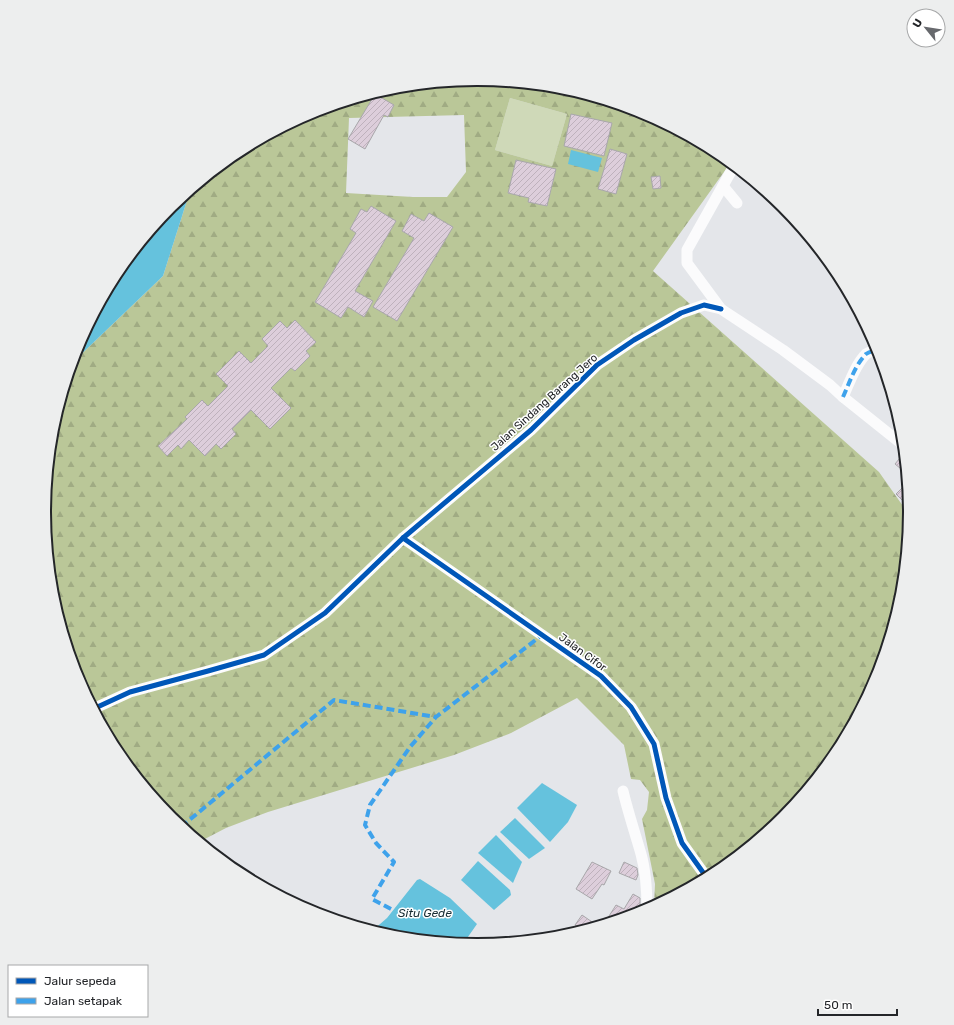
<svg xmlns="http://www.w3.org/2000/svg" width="954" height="1025" font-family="Rubik,sans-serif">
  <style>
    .grass { fill: #cfd9b8 }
    .forest { fill: url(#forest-firs); fill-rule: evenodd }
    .water { fill: #65c2dd }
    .building { fill: url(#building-hatch); stroke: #a8a7aa }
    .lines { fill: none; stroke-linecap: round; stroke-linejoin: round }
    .minor { stroke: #fbfbfc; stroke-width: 11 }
    .quiet { stroke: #3ea2eb; stroke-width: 4; stroke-dasharray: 8 4; stroke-linecap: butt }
    .cycleway-casing { stroke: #fff; stroke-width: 8 }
    .cycleway { stroke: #0057b8; stroke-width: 5 }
    .labels { text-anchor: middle; stroke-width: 3; stroke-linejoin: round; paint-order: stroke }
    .street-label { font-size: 11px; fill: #242629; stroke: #fff }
    .water-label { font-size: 12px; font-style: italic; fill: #182d34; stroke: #fff }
    .rim { fill: none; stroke: #242629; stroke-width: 2 }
  </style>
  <defs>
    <pattern id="forest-firs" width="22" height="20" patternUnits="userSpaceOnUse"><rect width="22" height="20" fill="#bac798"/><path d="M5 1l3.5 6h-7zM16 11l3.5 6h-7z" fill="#a0ab83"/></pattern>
    <pattern id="building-hatch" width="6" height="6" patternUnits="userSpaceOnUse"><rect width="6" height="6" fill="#ddcedb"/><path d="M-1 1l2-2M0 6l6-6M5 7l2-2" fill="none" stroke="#beb1bc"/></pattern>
  </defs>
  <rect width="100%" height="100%" fill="#e4e6ea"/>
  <polygon class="grass" points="510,98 567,114 552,166 495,150"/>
  <path class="forest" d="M477,80L562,88L643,113L709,148L729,165L653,271L879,472L910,516L902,597L877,678L837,753L783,819L717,873L654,906L655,884L642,819L647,810L649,792L640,780L631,779L624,745L577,698L511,733L454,755L268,812L226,828L199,842L171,819L117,753L77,678L52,597L44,512L52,428L72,363L163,276L190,191L237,152L312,112L393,88ZM510,98L567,114L552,166L495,150ZM464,115L466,172L447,197H413L346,193L349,118Z"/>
  <g class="water">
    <polygon points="571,150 602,158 598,172 568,164"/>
    <polygon points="190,191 163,276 72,363 77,347 117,272 171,206"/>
    <polygon points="542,783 577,805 568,822 550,842 517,808"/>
    <polygon points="515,818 545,848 529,859 500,832"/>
    <polygon points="496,835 522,862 513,883 478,853"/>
    <polygon points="478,861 510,890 511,895 494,910 461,880"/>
    <polygon points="420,879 450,898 477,924 463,944 392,937 372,931 387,918 417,880"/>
  </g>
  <g class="building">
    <polygon points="375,94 394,105 388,117 384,115 365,149 348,139"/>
    <polygon points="571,114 612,123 604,156 564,146"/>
    <polygon points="610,149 627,154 616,194 598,189"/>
    <polygon points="516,160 556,169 547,206 528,202 529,198 508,193"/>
    <polygon points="660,176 661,188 653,189 651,177"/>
    <polygon points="371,206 396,221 355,291 373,301 364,317 348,307 341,318 315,302 356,233 350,229 361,209 367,212"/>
    <polygon points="429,213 453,227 397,321 373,307 414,238 402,231 411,214 424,221"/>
    <polygon points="295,320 316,342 306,351 310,356 295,371 291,368 271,388 291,408 270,429 251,410 232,429 236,434 221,449 216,444 205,456 189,440 181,449 178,445 167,456 158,446 187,419 185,417 202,400 208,406 228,386 216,374 239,351 251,363 268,346 262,339 280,321 287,328"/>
    <polygon points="904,453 905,457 906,473 895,464"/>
    <polygon points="907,483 907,486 910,508 896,494"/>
    <polygon points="592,862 611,871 604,885 602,884 592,899 576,889"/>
    <polygon points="624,862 637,868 638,875 636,880 619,873"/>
    <polygon points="633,894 640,898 640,907 635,915 604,924 616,905 624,909"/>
    <polygon points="582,915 598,926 584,930 575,925"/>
  </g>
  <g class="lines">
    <g class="minor">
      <polyline points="734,166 687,250 687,263 721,309 783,350 830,385 843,397 903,445"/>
      <polyline points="723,186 737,203"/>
      <path d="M843,397C849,384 855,365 866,354C870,351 874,351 878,349"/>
      <polyline points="403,538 601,676 631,707 654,744 666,798 682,843 707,878"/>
      <polyline points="93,709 130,692 208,671 264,655 325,613 403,538 531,430 597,365 634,340 681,313 704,305 721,309"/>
      <path d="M623,791C628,812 635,833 641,854C646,872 647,892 647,910"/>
    </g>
    <g class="quiet">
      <path d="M843,397C849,384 855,365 866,354C870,351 874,351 878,349"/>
      <polyline points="181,827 334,700 436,717"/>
      <polyline points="391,909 372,899 394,862 376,843 365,825 370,805 410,747 436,717 542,635"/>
    </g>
    <defs>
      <g id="cycleway">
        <polyline points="403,538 601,676 631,707 654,744 666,798 682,843 707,878"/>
        <polyline points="93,709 130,692 208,671 264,655 325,613 403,538 531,430 597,365 634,340 681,313 704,305 721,309"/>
      </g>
    </defs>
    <use href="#cycleway" class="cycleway-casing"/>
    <use href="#cycleway" class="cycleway"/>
  </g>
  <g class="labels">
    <g class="street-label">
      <text transform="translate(544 402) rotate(-42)" y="4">Jalan Sindang Barang Jero</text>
      <text transform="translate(583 652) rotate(36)" y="4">Jalan Cifor</text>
    </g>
    <g class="water-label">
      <text x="425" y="917">Situ Gede</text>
    </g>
  </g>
  <path d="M0 0H954V1025H0ZM51 512a426 426 0 1 1 852 0a426 426 0 1 1-852 0Z" fill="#edeeee" fill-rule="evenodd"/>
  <path class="rim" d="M51 512a426 426 0 1 1 852 0a426 426 0 1 1-852 0Z"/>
  <rect x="8" y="965" width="140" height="52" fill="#ffffff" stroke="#a7a8a9"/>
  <rect x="16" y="978" width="20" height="6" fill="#0057b8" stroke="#a7a8a9"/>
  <text x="44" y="985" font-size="12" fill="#242629">Jalur sepeda</text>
  <rect x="16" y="998" width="20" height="6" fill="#3ea2eb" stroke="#a7a8a9"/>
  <text x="44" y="1005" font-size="12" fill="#242629">Jalan setapak</text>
  <g transform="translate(926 28) rotate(300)"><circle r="19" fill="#ffffff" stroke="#a7a8a9"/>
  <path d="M0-3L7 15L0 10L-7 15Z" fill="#67696d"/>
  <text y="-6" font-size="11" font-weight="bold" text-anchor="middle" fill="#242629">U</text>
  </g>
  <path d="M818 1009v6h79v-6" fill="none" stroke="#242629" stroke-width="2"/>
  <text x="824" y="1009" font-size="12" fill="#242629" stroke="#ffffff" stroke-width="3" paint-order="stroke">50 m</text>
</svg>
